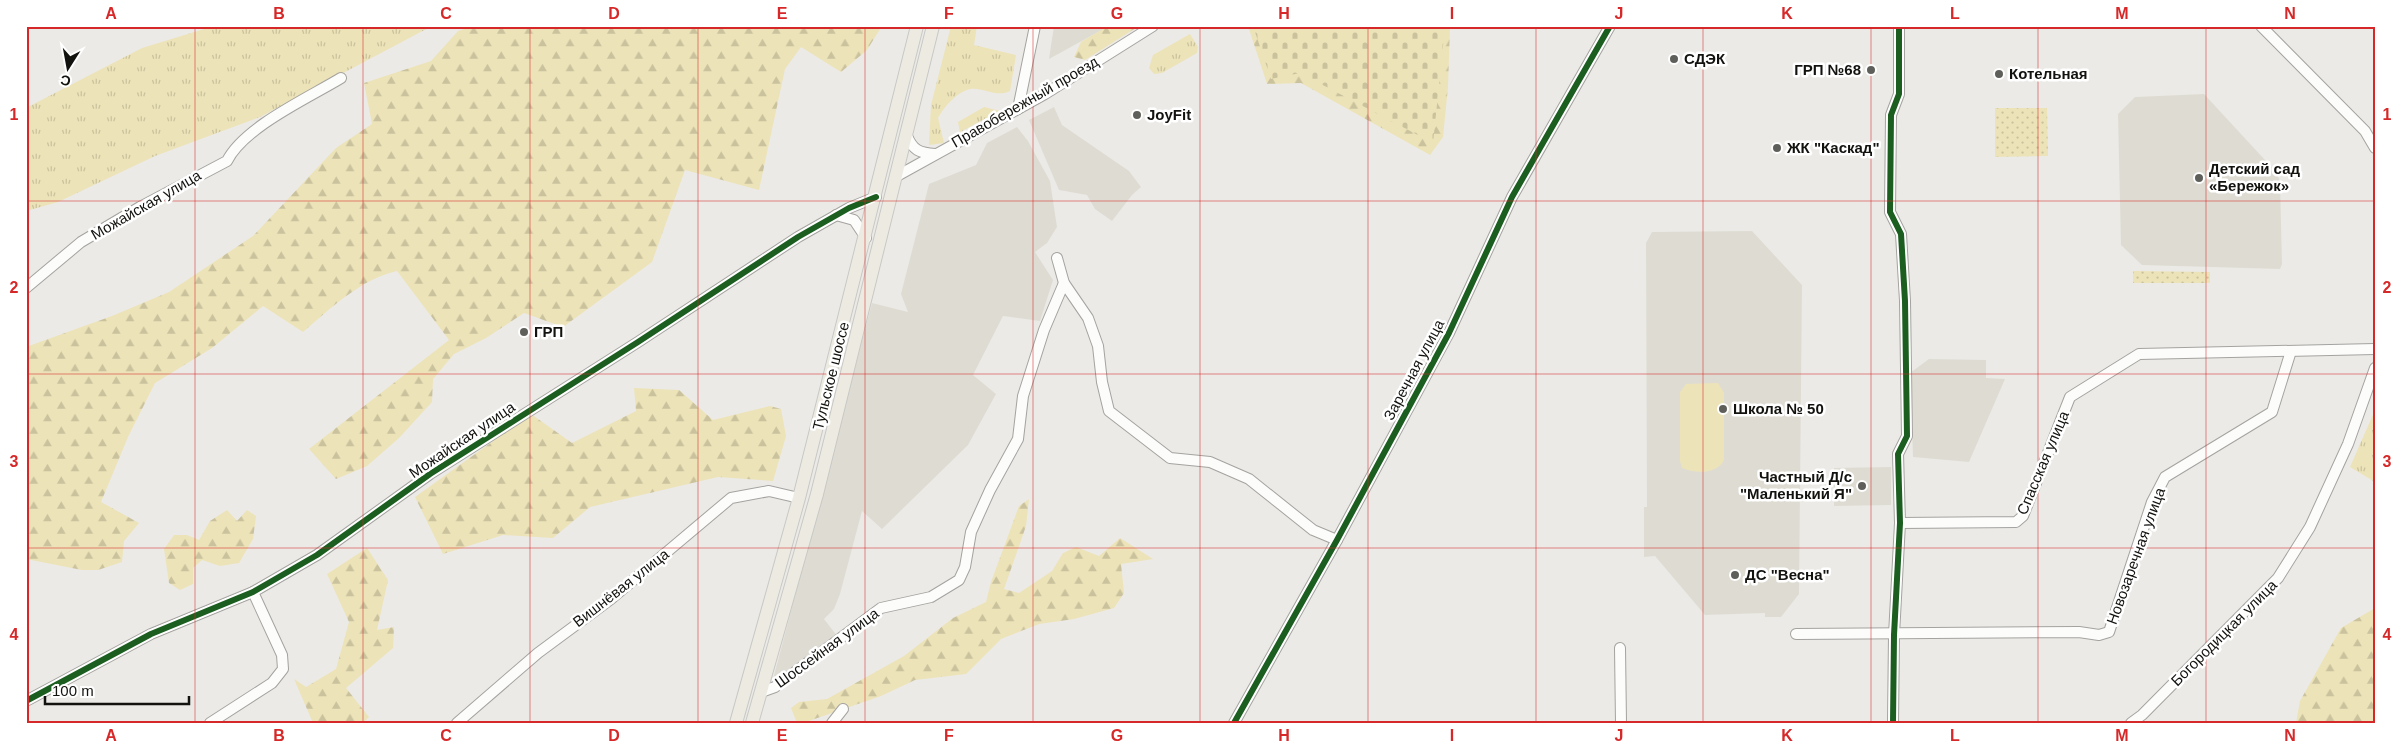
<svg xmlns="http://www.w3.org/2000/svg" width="2401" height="749" font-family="Helvetica,sans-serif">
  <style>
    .built { fill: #dedcd2 }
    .grass { fill: url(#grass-tufts) }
    .forest { fill: url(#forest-firs) }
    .cemetery { fill: url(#cemetery-stones) }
    .park { fill: url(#park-dots) }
    .garden { fill: #ede3b8 }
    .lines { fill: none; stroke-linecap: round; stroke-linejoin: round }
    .minor-casing { stroke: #a4a3a0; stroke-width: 12 }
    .major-casing { stroke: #c8c8c6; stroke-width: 14 }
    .minor { stroke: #fcfcfb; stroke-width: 10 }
    .major { stroke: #edebe1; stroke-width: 12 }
    .cycleway-casing { stroke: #fff; stroke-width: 9 }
    .cycleway { stroke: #1b5e20; stroke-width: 6 }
    .grid { fill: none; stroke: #d62828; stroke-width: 1; stroke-opacity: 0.55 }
    .poi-dot { fill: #5e5e5a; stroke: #fff; stroke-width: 2 }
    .labels { text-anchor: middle; stroke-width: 5; stroke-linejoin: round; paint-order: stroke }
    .poi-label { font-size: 15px; font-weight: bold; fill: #12120f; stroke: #fff; text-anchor: start }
    .street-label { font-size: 15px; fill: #12120f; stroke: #fff }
    .neatline { fill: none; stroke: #d62828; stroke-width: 2 }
    .grid-label { font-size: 16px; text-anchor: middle; font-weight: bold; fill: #d62828 }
  </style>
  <defs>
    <pattern id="grass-tufts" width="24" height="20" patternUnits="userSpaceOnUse" patternTransform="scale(1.25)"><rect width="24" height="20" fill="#ede3b8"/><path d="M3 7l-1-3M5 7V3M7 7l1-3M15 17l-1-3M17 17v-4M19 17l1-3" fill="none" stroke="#cac29d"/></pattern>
    <pattern id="forest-firs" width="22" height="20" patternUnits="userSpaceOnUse" patternTransform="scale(1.25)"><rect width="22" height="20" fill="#ede3b8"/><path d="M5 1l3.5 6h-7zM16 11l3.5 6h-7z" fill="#cac29d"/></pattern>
    <pattern id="cemetery-stones" width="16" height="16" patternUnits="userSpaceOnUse" patternTransform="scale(1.25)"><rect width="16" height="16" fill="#ede3b8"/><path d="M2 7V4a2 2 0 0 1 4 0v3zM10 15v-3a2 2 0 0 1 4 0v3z" fill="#cac29d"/></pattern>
    <pattern id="park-dots" width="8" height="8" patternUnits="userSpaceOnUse" patternTransform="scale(1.25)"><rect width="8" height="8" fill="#ede3b8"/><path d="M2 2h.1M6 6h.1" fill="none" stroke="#cac29d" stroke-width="1.8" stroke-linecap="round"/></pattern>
  </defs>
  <rect width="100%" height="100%" fill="#ebeae6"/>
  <g class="built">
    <polygon points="1054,26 1109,26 1049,59"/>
    <polygon points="2204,94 2277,173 2280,182 2282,264 2280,269 2142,265 2121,245 2118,114 2135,97"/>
    <polygon points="1054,107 1062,125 1129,171 1141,187 1132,195 1112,221 1095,209 1087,195 1059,190 1029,120"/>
    <polygon points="1017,127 1028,141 1050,181 1057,227 1047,243 1035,252 1053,280 1040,321 1003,316 973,375 996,394 968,445 882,529 862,511 840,594 834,609 824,619 838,637 771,687 872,303 908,312 901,294 929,184 976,165 987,143"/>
    <polygon points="1752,231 1802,285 1799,594 1781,617 1765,617 1765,613 1705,615 1655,556 1644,557 1644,507 1647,507 1646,243 1652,232"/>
    <polygon points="1929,359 1986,360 1986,378 2005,379 1969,462 1913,457 1910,373"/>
    <polygon points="1891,467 1891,505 1834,506 1834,468"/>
  </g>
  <g class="grass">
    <polygon points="214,26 432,26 260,117 155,156 58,202 26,211 26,108 142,48"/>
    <path d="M951,26H977L974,45L1016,55L1010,91C997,98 983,87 970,89C957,92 944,107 938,118L944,143L929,145L931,105Z"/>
    <polygon points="1190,34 1198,47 1197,53 1162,73 1154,74 1149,68 1153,55"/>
    <polygon points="984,107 1000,111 960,132 958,122"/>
    <polygon points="2375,410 2375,482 2350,467"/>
  </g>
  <g class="forest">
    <path d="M474,26H882L867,50L841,72L801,47L785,69L759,190L685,170L652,262L563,327L524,313L486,338L454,354L433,379L432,402L399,438L367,466L336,479L309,449L449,340L397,271C361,279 331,308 303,332L263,306L212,348L155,383L128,437L101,502L139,523L124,541L122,562L98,570H82L26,559V347L112,316L169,292L253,236L336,148L372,124L364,83L431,61L458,31Z"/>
    <polygon points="1108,26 1139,26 1085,60 1074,57 1081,42"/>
    <polygon points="1248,26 1450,26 1448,87 1443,137 1430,155 1301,83 1267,84"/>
    <polygon points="634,388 679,390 713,420 770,406 781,409 786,436 773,481 718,477 590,507 553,538 503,535 443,554 415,497 531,414 572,443 636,411"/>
    <polygon points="1029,499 1026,526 1004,589 1019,593 1052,571 1063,553 1076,547 1099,556 1120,538 1153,559 1121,564 1124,593 1114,608 1074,619 1039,624 1001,639 966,674 915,680 881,696 803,723 797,723 791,708 799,702 827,699 904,656 953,618 986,602 991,582 1019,506"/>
    <polygon points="227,510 237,521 247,510 256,516 253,539 239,563 220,566 202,560 193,568 193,584 180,590 169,583 164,549 174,535 187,535 199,540 210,521"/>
    <polygon points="367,548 388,580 377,630 394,627 393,648 346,688 369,717 363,723 313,723 294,679 306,687 336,669 349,622 327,574"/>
    <polygon points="2375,608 2375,723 2296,723 2300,701 2341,628"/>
  </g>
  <polygon class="cemetery" points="1253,26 1445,26 1433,143 1300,73 1271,79"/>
  <g class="park">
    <polygon points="1995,108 2047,108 2048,156 1995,157"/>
    <polygon points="2133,271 2210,272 2210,283 2133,283"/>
  </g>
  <path class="garden" d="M1718,383L1724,393V460C1717,474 1696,474 1682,468L1680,461V392L1686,384Z"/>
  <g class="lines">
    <defs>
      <g id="minor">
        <polyline points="2261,26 2365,131 2375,148"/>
        <polyline points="1018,109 1035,26"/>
        <path d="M907,136C913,150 919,153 935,154"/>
        <polyline points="897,176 1045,94 1153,26"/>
        <polyline points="836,215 854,220 866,238"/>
        <polyline points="1057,258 1064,283 1088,318 1098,346 1102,382 1109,411 1170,458 1210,462 1249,479 1313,530 1337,540"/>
        <path d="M26,288L81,242L140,207L227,161C244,127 308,98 341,78"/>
        <polyline points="1900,523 2016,522 2023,516 2070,397 2139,354 2375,349"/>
        <polyline points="1796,634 2079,632 2099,635 2109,632 2152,502 2165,477 2272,412 2291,351"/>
        <polyline points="1620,648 1621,723"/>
        <polyline points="761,692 775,687 881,608 931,597 959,580 965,567 971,532 990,490 1018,439 1023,396 1044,330 1064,283"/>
        <polyline points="26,701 151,634 253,592 317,555 430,474 638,342 798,237 849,208 876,197"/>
        <polyline points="210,723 272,683 283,669 282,655 253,592"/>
        <polyline points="457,723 538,653 611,599 731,498 769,491 799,498"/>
        <polyline points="832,723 843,709"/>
        <polyline points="1234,723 1337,540 1449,333 1512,197 1610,26"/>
        <polyline points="1893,723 1894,635 1900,523 1898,454 1907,436 1905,301 1901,234 1890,212 1891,115 1899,94 1899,26"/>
        <polyline points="2131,723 2142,715 2278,578 2310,527 2348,444 2375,368"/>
      </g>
      <g id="major">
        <polyline points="736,723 799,498 917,26"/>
        <polyline points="752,723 817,494 933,26"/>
      </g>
    </defs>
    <use href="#minor" class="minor-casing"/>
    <use href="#major" class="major-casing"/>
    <use href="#minor" class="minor"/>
    <use href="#major" class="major"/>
    <defs>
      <g id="cycleway">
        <polyline points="26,701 151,634 253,592 317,555 430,474 638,342 798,237 849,208 876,197"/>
        <polyline points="1234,723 1337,540 1449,333 1512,197 1610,26"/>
        <polyline points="1893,723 1894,635 1900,523 1898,454 1907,436 1905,301 1901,234 1890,212 1891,115 1899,94 1899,26"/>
      </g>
    </defs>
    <use href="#cycleway" class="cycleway-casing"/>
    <use href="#cycleway" class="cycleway"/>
  </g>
  <path class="grid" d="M195,26V723M363,26V723M530,26V723M698,26V723M865,26V723M1033,26V723M1200,26V723M1368,26V723M1536,26V723M1703,26V723M1871,26V723M2038,26V723M2206,26V723M26,201H2375M26,374H2375M26,548H2375"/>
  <g class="poi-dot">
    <circle cx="1674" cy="59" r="5"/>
    <circle cx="1871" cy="70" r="5"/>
    <circle cx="1999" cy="74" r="5"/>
    <circle cx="1137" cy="115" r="5"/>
    <circle cx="1777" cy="148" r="5"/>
    <circle cx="2199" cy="178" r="5"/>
    <circle cx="524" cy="332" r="5"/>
    <circle cx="1723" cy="409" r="5"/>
    <circle cx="1862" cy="486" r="5"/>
    <circle cx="1735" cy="575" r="5"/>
  </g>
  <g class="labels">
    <g class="poi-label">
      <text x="1684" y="64">СДЭК</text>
      <text x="1861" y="75" text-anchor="end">ГРП №68</text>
      <text x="2009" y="79">Котельная</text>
      <text x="1147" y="120">JoyFit</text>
      <text x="1787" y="153">ЖК "Каскад"</text>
      <text x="2209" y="174">Детский сад<tspan x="2209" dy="17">«Бережок»</tspan></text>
      <text x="534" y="337">ГРП</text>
      <text x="1733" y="414">Школа № 50</text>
      <text x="1852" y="482" text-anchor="end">Частный Д/с<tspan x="1852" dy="17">"Маленький Я"</tspan></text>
      <text x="1745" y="580">ДС "Весна"</text>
    </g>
    <g class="street-label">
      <text transform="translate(1025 102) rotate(-30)" y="5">Правобережный проезд</text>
      <text transform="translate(146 205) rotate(-30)" y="5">Можайская улица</text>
      <text transform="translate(1414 370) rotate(-62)" y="5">Заречная улица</text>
      <text transform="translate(831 376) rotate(-76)" y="5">Тульское шоссе</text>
      <text transform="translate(462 440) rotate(-34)" y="5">Можайская улица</text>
      <text transform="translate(2043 463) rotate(-67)" y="5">Спасская улица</text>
      <text transform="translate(2136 556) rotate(-70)" y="5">Новозаречная улица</text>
      <text transform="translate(621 588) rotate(-38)" y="5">Вишнёвая улица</text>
      <text transform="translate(2224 633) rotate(-45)" y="5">Богородицкая улица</text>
      <text transform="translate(827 648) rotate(-36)" y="5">Шоссейная улица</text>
    </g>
  </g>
  <rect width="2401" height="749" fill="none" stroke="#ffffff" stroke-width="55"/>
  <g transform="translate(68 68) rotate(191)" stroke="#ffffff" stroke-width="4" paint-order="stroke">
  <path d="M0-4L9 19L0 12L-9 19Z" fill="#12120f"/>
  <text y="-8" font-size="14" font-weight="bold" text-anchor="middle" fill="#12120f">С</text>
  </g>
  <path d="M45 696v8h144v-8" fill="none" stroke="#12120f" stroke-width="2.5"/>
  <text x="52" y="696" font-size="15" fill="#12120f" stroke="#ffffff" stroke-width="4" paint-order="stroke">100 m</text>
  <rect x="28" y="28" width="2346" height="694" class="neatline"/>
  <g class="grid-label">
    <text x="111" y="19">A</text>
    <text x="279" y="19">B</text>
    <text x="446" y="19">C</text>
    <text x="614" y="19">D</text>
    <text x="782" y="19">E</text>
    <text x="949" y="19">F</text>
    <text x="1117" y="19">G</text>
    <text x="1284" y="19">H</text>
    <text x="1452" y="19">I</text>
    <text x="1619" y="19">J</text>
    <text x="1787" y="19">K</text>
    <text x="1955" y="19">L</text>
    <text x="2122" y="19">M</text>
    <text x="2290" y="19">N</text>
    <text x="14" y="120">1</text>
    <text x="2387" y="120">1</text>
    <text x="14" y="293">2</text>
    <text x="2387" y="293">2</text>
    <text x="14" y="467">3</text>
    <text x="2387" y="467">3</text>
    <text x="14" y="640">4</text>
    <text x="2387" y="640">4</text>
    <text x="111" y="741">A</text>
    <text x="279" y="741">B</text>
    <text x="446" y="741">C</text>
    <text x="614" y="741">D</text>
    <text x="782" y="741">E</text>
    <text x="949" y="741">F</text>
    <text x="1117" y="741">G</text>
    <text x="1284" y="741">H</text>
    <text x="1452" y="741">I</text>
    <text x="1619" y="741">J</text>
    <text x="1787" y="741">K</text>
    <text x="1955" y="741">L</text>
    <text x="2122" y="741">M</text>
    <text x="2290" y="741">N</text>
  </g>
</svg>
